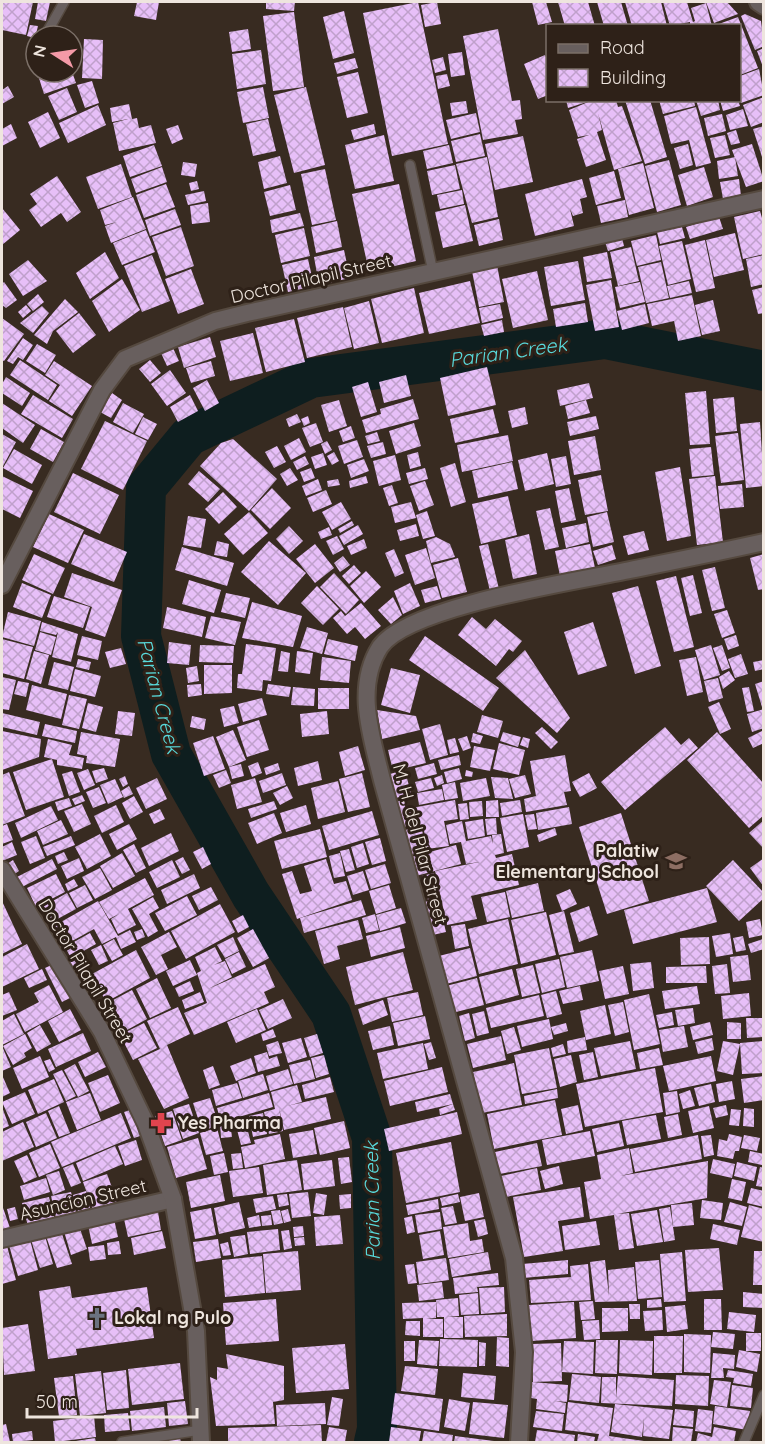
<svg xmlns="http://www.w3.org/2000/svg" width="765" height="1444" font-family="Quicksand,sans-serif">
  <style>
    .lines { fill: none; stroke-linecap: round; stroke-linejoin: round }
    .river { stroke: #0e1e1f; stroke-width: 40 }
    .building { fill: url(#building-cross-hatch) }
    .service-casing { stroke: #55493f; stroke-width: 12 }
    .minor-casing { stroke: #55493f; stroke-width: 20 }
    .tertiary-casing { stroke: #55493f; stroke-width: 20 }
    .service { stroke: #685f5e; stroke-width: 9 }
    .minor { stroke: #685f5e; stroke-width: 16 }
    .tertiary { stroke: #685f5e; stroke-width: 16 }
    .labels { text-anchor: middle; stroke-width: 6; stroke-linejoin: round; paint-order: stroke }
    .street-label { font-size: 18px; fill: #eee5de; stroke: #2e2118 }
    .poi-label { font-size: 18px; font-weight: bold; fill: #eee5de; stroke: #2e2118; text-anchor: start }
    .water-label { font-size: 20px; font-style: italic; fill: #58dadc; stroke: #2e2118 }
  </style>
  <defs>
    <pattern id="building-cross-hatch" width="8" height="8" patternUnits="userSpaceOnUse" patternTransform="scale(1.5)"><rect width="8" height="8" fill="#e7bff8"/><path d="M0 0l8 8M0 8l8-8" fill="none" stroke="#bfa0cb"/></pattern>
  </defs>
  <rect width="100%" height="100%" fill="#382b21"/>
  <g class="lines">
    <polyline class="river" points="374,1442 377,1429 372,1138 331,1014 251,895 171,754 141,636 146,488 189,436 311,378 605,339 764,371"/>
  </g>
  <g class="building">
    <polygon points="2,2 33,2 26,35 2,30"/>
    <polygon points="38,2 50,2 46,21 35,19"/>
    <polygon points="137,2 159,2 156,20 134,16"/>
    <polygon points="266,2 295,2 294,11 266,9"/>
    <polygon points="418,2 448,144 392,156 363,13"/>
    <polygon points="437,2 441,24 425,27 421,5"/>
    <polygon points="532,2 546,2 552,22 538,25"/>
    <polygon points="558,2 588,2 595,26 565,26"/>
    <polygon points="597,2 621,2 628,26 604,26"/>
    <polygon points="625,2 661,2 667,26 632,26"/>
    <polygon points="663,2 687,2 693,22 695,21 691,8 706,3 712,26 690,26 690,22 670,26"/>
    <polygon points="706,2 727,2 738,14 714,23"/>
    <polygon points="344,11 354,53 333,59 323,17"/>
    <polygon points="294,12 304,87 273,91 263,16"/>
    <polygon points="745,14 761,21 764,46 755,50 741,16"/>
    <polygon points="738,17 758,68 740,75 740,26 716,25"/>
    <polygon points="30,25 38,26 35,38 27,36"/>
    <polygon points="248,29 251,49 232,52 229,32"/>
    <polygon points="498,29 512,101 520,100 522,119 515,120 518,134 483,140 463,36"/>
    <polygon points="84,39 103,40 102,79 82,78"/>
    <polygon points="35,41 36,60 34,61 27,45"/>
    <polygon points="764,48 764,67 763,67 757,51"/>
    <polygon points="261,50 266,84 237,89 232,54"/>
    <polygon points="462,52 465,75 451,77 448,54"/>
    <polygon points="545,55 548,62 548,95 538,99 524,64"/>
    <polygon points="443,57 446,70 435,73 432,60"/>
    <polygon points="355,58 358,68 337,74 334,63"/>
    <polygon points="759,69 764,95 741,103 740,76"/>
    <polygon points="37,72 72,72 76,83 44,94"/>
    <polygon points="358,72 368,113 347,118 337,77"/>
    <polygon points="447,74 450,86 438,89 436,76"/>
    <polygon points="92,81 99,103 85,108 77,85"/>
    <polygon points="8,86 14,97 2,104 2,90"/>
    <polygon points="263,87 269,118 243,123 237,92"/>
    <polygon points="306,87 325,165 294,173 274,95"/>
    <polygon points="67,88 77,112 59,120 48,96"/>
    <polygon points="764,97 764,122 751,127 743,105"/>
    <polygon points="566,100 590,100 590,101 568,108"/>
    <polygon points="593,100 616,100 618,107 622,106 642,161 614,170 598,113 602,130 597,132 606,160 586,167 577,139 589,135 578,137 569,110"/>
    <polygon points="625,100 650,100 667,157 645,164"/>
    <polygon points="659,100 694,100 695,106 663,114"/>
    <polygon points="696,100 718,100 720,110 701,116"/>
    <polygon points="720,100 738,100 740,106 723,111"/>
    <polygon points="466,101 468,113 452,116 450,103"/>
    <polygon points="129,104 132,119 137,118 139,128 151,125 156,143 119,151 113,123 128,119 112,122 110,108"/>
    <polygon points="98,105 106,125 68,143 59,123"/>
    <polygon points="696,107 711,163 696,167 689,140 671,144 664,116"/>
    <polygon points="743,109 748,126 730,130 726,115"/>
    <polygon points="48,112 60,138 40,148 28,122"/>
    <polygon points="476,113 480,132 451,139 446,120"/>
    <polygon points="722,114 726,131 708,136 704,118"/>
    <polygon points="268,119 276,151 253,156 246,124"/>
    <polygon points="11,124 17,138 2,146 2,129"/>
    <polygon points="374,124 376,134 354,140 351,130"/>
    <polygon points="178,125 183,139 172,144 166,129"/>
    <polygon points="764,126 764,160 763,160 753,129"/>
    <polygon points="736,130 740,143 731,145 727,133"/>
    <polygon points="480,134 485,156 456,162 451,141"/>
    <polygon points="384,135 394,181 355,189 345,145"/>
    <polygon points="725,135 730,155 715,158 710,138"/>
    <polygon points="523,136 533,182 495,190 485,144"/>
    <polygon points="688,144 693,165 680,169 674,148"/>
    <polygon points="752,144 764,181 746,187 732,150"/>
    <polygon points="154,145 162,166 130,177 123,156"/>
    <polygon points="449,145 453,163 427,169 423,151"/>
    <polygon points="280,156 287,183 264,189 258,162"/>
    <polygon points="487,157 498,217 472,223 456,164"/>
    <polygon points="735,157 738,176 719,179 717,161"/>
    <polygon points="669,160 681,205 657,212 645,166"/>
    <polygon points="183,162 197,164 195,177 181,175"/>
    <polygon points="643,163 654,208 629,215 618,169"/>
    <polygon points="121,164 132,197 98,209 86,177"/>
    <polygon points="455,165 460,189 432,195 427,171"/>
    <polygon points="162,167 167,182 136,193 131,179"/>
    <polygon points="704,167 713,197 687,206 678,175"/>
    <polygon points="325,169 336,220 312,225 301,174"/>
    <polygon points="614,171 621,198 596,205 589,178"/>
    <polygon points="57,176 81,212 67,222 61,213 41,227 29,210 37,204 30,194"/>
    <polygon points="582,179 587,197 580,199 583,213 573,216 570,209 574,226 535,236 525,194"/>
    <polygon points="739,179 741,196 723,199 720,182"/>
    <polygon points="197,181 199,189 191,191 189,183"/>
    <polygon points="166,184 175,207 144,218 136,195"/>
    <polygon points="399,184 416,261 369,272 352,194"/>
    <polygon points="290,185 296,210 270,216 264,192"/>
    <polygon points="462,190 464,204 440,209 437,195"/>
    <polygon points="204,191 206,201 188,205 185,195"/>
    <polygon points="133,197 146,229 111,243 105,226 117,222 105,225 100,210"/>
    <polygon points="625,200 628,217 601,223 597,206"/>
    <polygon points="208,203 210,222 192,224 190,206"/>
    <polygon points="465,205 473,241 443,248 435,212"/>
    <polygon points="2,208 20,230 2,245"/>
    <polygon points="175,209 181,225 150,236 145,220"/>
    <polygon points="760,211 764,225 764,254 743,259 734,217"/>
    <polygon points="300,213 304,226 272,233 270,220"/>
    <polygon points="719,217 723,229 690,239 686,227"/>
    <polygon points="499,219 503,240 479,246 474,225"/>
    <polygon points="337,221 342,247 316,253 311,227"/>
    <polygon points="181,227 194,266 166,276 152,237"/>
    <polygon points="682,227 685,238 660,244 657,232"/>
    <polygon points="304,228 310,256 281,263 275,235"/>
    <polygon points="146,230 155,252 122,265 113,243"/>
    <polygon points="735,233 744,270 714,277 706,240"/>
    <polygon points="621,234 624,246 608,251 604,239"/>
    <polygon points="656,235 661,260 637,266 631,241"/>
    <polygon points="705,240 715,288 696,292 685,245"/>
    <polygon points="682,241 691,279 668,285 659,246"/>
    <polygon points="631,247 639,281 618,286 610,252"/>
    <polygon points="344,250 350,278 319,285 314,257"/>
    <polygon points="105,252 119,278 90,299 76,273"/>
    <polygon points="607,252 612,278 587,282 583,257"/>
    <polygon points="152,255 170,301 142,312 124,266"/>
    <polygon points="764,255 764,284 751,287 746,259"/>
    <polygon points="308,259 314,286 288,292 282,265"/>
    <polygon points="28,260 47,281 23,296 9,274"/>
    <polygon points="578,261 585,300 551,306 544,267"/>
    <polygon points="661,262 669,298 646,303 638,267"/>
    <polygon points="497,265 504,302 479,307 472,271"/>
    <polygon points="191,269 204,304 178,314 165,279"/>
    <polygon points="537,271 548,320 513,328 502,279"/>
    <polygon points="122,279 140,310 109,332 92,301"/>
    <polygon points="611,280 619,327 595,331 586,285"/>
    <polygon points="470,281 480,323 429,334 419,293"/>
    <polygon points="689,281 692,293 670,298 667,286"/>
    <polygon points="4,282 17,300 6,308 2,305 2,284"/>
    <polygon points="640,282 645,302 620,308 615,287"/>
    <polygon points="764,287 764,313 758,314 752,290"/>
    <polygon points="414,288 424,333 382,343 371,299"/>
    <polygon points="38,294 44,302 33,311 27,304"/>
    <polygon points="692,295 701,336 678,341 674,321 652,326 647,304"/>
    <polygon points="65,299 78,312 53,331 47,344 34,335"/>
    <polygon points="713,300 720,331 702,335 695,305"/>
    <polygon points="369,301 379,343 354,349 344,308"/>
    <polygon points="585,303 588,322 556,327 553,309"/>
    <polygon points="500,304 503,318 482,323 479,308"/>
    <polygon points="645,304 649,323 622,330 617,311"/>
    <polygon points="26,305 31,311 23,318 18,312"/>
    <polygon points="42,306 49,313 33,333 20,323"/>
    <polygon points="343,307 352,347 307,358 297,318"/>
    <polygon points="79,313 96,335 73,353 56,331"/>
    <polygon points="2,318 24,334 4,361 2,360"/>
    <polygon points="294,319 305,362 266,372 255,328"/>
    <polygon points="502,320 504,332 484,336 481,325"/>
    <polygon points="253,333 263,373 230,381 220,341"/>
    <polygon points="210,337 216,357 184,368 178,347"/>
    <polygon points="23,338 33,345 23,360 18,357 13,364 7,361"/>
    <polygon points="37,344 56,355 45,373 26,361"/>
    <polygon points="173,348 179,361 167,366 161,353"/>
    <polygon points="20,360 57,385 48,400 10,375"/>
    <polygon points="150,360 161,373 150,382 139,369"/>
    <polygon points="54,361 92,386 72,416 49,401 60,385 45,375"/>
    <polygon points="211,361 215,376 191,383 186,368"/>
    <polygon points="487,367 496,405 448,416 440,378"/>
    <polygon points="170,370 186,393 167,406 151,384"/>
    <polygon points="406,375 411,396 384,403 379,382"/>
    <polygon points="6,377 30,393 22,406 2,393 2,384"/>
    <polygon points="207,380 219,403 205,411 193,388"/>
    <polygon points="368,382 377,412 361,417 352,387"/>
    <polygon points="589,383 593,398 560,406 557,390"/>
    <polygon points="706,391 710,444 690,445 685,393"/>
    <polygon points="112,393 122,400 111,418 100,412"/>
    <polygon points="33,395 73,419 62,438 21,414"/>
    <polygon points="190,395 198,411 178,422 170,407"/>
    <polygon points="734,397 737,431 716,433 713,399"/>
    <polygon points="413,399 419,419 366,433 362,420 381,414 380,409"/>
    <polygon points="339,400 347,426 329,432 321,405"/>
    <polygon points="586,400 590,413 568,419 565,406"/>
    <polygon points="2,403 35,425 23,443 2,428"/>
    <polygon points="123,403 144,414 133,433 113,422"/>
    <polygon points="525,407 528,424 512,428 508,411"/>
    <polygon points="493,409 499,433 455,443 450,419"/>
    <polygon points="297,414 301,422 289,427 286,419"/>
    <polygon points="308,416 310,423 304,426 301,419"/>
    <polygon points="596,416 599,429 570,436 567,422"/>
    <polygon points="143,417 157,424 148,440 135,434"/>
    <polygon points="105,421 147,441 123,490 81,469"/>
    <polygon points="760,422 764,486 746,488 740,424"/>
    <polygon points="316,423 323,442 310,447 302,428"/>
    <polygon points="414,423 421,446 396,454 389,431"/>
    <polygon points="351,426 355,438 343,442 339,431"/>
    <polygon points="41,429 64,442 53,462 30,449"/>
    <polygon points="377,432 380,441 368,444 365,436"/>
    <polygon points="738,433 744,480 721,483 715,436"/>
    <polygon points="2,434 16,442 2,468"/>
    <polygon points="508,435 513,461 462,472 457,445"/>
    <polygon points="595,436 601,470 574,475 568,441"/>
    <polygon points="299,438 306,452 291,460 284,446"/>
    <polygon points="233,439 277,479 249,511 200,466 221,443"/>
    <polygon points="357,440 363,457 344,464 338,446"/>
    <polygon points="327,441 332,450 325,454 321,444"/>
    <polygon points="383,442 386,454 371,458 367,446"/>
    <polygon points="277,446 286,462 274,468 265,452"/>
    <polygon points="711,447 714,475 692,477 689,449"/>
    <polygon points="14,449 42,465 32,484 3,468"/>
    <polygon points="334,452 339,461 332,465 327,456"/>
    <polygon points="418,452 421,466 410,469 407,455"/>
    <polygon points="323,453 327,465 315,469 311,457"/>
    <polygon points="547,453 554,484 525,491 518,460"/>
    <polygon points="395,455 401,480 379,486 373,461"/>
    <polygon points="305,456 309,464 297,470 293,462"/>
    <polygon points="566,456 571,484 556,487 551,459"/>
    <polygon points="364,459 369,471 351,478 347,465"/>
    <polygon points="512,462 518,489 478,498 472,471"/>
    <polygon points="455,463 466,502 451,507 440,468"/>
    <polygon points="680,467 691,536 667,541 655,472"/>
    <polygon points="290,468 298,480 287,486 280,474"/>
    <polygon points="311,468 315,478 304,482 300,472"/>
    <polygon points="425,468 428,479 409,484 406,473"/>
    <polygon points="199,471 220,489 208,502 188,484"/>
    <polygon points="73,473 119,495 100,534 54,512"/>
    <polygon points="601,475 608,511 585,515 578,480"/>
    <polygon points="2,476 33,491 20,518 2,509"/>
    <polygon points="366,476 368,483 350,488 349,481"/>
    <polygon points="715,476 723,542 697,545 689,479"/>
    <polygon points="318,479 322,490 306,496 302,486"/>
    <polygon points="338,479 340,485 328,487 327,481"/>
    <polygon points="425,481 434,505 419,511 410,486"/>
    <polygon points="742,484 744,507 720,509 718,486"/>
    <polygon points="392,485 398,503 389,506 383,488"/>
    <polygon points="272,488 291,508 270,529 251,510"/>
    <polygon points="569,488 576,520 561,523 555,491"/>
    <polygon points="326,490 332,504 313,512 307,498"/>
    <polygon points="223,492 237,507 219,524 205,509"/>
    <polygon points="508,496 517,535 481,544 472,504"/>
    <polygon points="341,502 351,519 332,530 322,512"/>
    <polygon points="411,502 416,518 395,523 391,507"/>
    <polygon points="550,508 559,547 545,550 536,511"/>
    <polygon points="427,511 435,536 423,539 416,515"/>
    <polygon points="249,512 268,533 243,555 224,534"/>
    <polygon points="607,512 614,542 593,547 587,517"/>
    <polygon points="49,514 84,530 68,563 33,547"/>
    <polygon points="188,516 206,519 201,548 183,545"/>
    <polygon points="352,521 354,525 340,533 338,529"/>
    <polygon points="586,523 589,542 566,548 562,528"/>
    <polygon points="416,524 419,536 400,541 397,530"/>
    <polygon points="358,525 363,534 344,545 339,536"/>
    <polygon points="289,526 303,541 289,554 276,539"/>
    <polygon points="329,527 332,535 321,539 318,532"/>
    <polygon points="644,531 649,550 628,555 623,536"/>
    <polygon points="84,534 127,552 114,582 71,564"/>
    <polygon points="529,534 537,574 513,579 505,540"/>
    <polygon points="337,536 344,549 333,555 326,541"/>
    <polygon points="436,537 450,544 455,557 431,563 426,541"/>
    <polygon points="364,539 367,548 351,555 347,546"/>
    <polygon points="217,541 229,544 227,557 214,555"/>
    <polygon points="269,541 306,573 278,605 241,572"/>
    <polygon points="315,544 334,568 315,583 296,559"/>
    <polygon points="488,544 499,589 490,591 479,546"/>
    <polygon points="590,544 595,568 560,576 555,551"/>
    <polygon points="612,545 616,559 598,565 593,551"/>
    <polygon points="182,547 234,563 227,586 175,570"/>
    <polygon points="426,548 435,578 415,585 405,555"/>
    <polygon points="394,549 404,573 395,577 385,553"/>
    <polygon points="34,554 65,568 53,594 22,580"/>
    <polygon points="764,554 764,589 758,590 750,558"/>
    <polygon points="343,556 350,565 340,572 334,563"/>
    <polygon points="458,558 467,592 442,598 433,565"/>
    <polygon points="354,565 361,573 349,584 342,576"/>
    <polygon points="715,567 725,608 712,611 702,570"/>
    <polygon points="366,571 381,587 364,603 350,586"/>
    <polygon points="72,573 122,590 105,637 85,630 92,607 64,597"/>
    <polygon points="334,573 359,600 346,614 320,587"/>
    <polygon points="693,575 702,613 690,616 681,578"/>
    <polygon points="676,576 694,647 674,652 656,581"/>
    <polygon points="189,580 221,590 214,613 182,604"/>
    <polygon points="22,583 51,595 42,618 13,607"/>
    <polygon points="410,583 420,606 403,614 394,591"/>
    <polygon points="317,586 339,609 323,625 301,603"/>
    <polygon points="437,586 441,599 425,603 421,590"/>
    <polygon points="638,586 661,666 635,674 612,593"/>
    <polygon points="226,593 250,598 245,618 221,612"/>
    <polygon points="54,596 90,607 83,628 47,617"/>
    <polygon points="393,597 402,615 391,624 378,610"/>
    <polygon points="252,602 302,616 293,647 242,638"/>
    <polygon points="361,603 381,626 365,639 355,627 347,634 333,618 341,611 345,616"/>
    <polygon points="167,607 206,617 202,637 163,628"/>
    <polygon points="727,610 735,633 722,638 714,614"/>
    <polygon points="8,612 41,621 34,646 2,637"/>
    <polygon points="211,616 241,622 235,645 205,638"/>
    <polygon points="472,617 486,629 495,619 522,641 513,652 509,649 496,666 458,635"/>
    <polygon points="42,622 78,634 71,662 52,657 58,632 56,635 40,631"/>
    <polygon points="593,622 607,666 578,675 564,632"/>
    <polygon points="307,627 328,633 322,654 300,648"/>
    <polygon points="40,632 56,637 51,655 35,650"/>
    <polygon points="736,635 739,646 728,650 724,639"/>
    <polygon points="82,636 102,641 98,660 77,655"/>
    <polygon points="425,636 499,688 483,711 409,660"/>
    <polygon points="2,639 33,647 24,679 2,673"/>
    <polygon points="328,639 358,646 355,661 324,654"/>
    <polygon points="169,642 191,645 189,665 167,663"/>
    <polygon points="246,644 276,648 271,681 263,680 262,691 237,688 238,674 242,674"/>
    <polygon points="200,645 234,646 233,663 199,662"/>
    <polygon points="711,645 720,675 704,680 695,650"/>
    <polygon points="722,645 730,668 722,671 713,648"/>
    <polygon points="121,648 126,664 110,668 105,652"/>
    <polygon points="525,650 570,718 557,733 496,678"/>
    <polygon points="34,651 49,655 41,684 26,679"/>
    <polygon points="281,651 290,653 288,672 278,671"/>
    <polygon points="297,651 313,653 310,674 295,672"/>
    <polygon points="741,654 748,674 735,678 728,659"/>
    <polygon points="322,657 351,661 349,683 320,680"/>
    <polygon points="696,657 703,692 687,696 679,660"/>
    <polygon points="78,659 91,662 89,670 76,667"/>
    <polygon points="764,660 764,669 755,671 753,662"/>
    <polygon points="54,662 74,667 68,690 48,685"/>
    <polygon points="204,665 232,665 232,693 204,694"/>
    <polygon points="197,666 199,681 188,683 186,668"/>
    <polygon points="391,668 420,675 410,713 381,705"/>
    <polygon points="75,669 101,676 95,697 70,691"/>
    <polygon points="729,671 735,680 723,689 719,677"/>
    <polygon points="2,677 16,680 9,710 2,709"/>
    <polygon points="718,678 723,698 709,702 704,681"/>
    <polygon points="18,681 29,683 26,697 14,694"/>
    <polygon points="764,681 764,706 762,707 755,684"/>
    <polygon points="201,684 202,695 188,697 187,685"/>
    <polygon points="268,684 291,687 289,697 266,694"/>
    <polygon points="32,685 67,694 61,719 26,710"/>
    <polygon points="293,687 315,689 314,706 291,705"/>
    <polygon points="749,687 754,711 747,712 742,688"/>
    <rect x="318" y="688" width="31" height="21"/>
    <polygon points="69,695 87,699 79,729 62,725"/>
    <polygon points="262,698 267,715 243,722 238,704"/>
    <polygon points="719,702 731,729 720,734 708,707"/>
    <polygon points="88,703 103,707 96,732 82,728"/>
    <polygon points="234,706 239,723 224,727 220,709"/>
    <polygon points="764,709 764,728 752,732 747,714"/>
    <polygon points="377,710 416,716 420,730 382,739"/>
    <polygon points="118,711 135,713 132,736 115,734"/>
    <polygon points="327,711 329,734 302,737 300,714"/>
    <polygon points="2,713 40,722 37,735 2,727"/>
    <polygon points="482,715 503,721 498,738 477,732"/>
    <polygon points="192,716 206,719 204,730 190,727"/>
    <polygon points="259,720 269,750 247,757 237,727"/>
    <polygon points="45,724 77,731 75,743 42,736"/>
    <polygon points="440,724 448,755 430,760 422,729"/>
    <polygon points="542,727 558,742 551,749 535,733"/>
    <polygon points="665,727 681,745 689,738 698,748 625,810 601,782"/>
    <polygon points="233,730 246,760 229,767 216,737"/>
    <polygon points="764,730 764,743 753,748 748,738"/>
    <polygon points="2,731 41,739 39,757 2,770"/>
    <polygon points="81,732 120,739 115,767 86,763 87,756 77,754"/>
    <polygon points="503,732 521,737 518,747 500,741"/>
    <polygon points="717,732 764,784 764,815 749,828 687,760"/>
    <polygon points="473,733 483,736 480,744 471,742"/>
    <polygon points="213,736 225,769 204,776 193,743"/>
    <polygon points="467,736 471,748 463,751 458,739"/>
    <polygon points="523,737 530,739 528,748 520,745"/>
    <polygon points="455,738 459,752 450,754 447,740"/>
    <polygon points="48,739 72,745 69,755 84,758 82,769 57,765 57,760 44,757"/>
    <polygon points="420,742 426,763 393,771 388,750"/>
    <polygon points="499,743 525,750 519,775 493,769"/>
    <polygon points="358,746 365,770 345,776 339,752"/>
    <polygon points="474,746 495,750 490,771 470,767"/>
    <polygon points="459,755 461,765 441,770 438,760"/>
    <polygon points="565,755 571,791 564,792 567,805 526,812 524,799 536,796 530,761"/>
    <polygon points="52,759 64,797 26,810 13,772"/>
    <polygon points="318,761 322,780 298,786 294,768"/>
    <polygon points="258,762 262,773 252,777 248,766"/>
    <polygon points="278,763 280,770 266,775 264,768"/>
    <polygon points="434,763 437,774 418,779 415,768"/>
    <polygon points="241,764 244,776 232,779 229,767"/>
    <polygon points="104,768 108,779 96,783 92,771"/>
    <polygon points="459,768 462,779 447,783 444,772"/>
    <polygon points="88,769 95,785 84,790 77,773"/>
    <polygon points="226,770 231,783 219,788 213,775"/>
    <polygon points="405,770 411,794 392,799 386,775"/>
    <polygon points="466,770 473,772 472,777 465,776"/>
    <polygon points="72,771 80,792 69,796 62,774"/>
    <polygon points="9,772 25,816 2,825 2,775"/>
    <polygon points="282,773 286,785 263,793 259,781"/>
    <polygon points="362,773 370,807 348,812 339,779"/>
    <polygon points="589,773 597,788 580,797 572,782"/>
    <polygon points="442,775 444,783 437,786 434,778"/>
    <polygon points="525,775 531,794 515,798 509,779"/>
    <polygon points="125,776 128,784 123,787 119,779"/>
    <polygon points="491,777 508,778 513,799 495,798"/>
    <polygon points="157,778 167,799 146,809 136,788"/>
    <polygon points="255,778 262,802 237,809 231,785"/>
    <polygon points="431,778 434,788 418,792 415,782"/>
    <polygon points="486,778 490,796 463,801 460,783"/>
    <polygon points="115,779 123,797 108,804 100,785"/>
    <polygon points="338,781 345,812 318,819 311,788"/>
    <polygon points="455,782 458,798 445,800 442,785"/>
    <polygon points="129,786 133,794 124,798 121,791"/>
    <polygon points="287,786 293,798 280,805 273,793"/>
    <polygon points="99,787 106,803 93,808 86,792"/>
    <polygon points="442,789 444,800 419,805 417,793"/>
    <polygon points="82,795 85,801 75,805 72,799"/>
    <polygon points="134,796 143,812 130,819 122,803"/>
    <polygon points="69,798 72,806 58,811 55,802"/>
    <polygon points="404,800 408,822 406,809 455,800 458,819 444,821 449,846 427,849 423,825 398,827 393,802"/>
    <polygon points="498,800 499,817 486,817 486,801"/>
    <polygon points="520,800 522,812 502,816 500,803"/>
    <polygon points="274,801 277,809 251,818 248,809"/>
    <polygon points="482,801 483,816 470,817 469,802"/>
    <polygon points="467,803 469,819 460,820 458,804"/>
    <polygon points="82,804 91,824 74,832 64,811"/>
    <polygon points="116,805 124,822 102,833 94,816"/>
    <polygon points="306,805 311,824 286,832 280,813"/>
    <polygon points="51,806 58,820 21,838 15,823"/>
    <polygon points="569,807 572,824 538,830 536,813"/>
    <polygon points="160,809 165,819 154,824 149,814"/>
    <polygon points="372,811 379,835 329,850 322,826"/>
    <polygon points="274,813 282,833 257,844 248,823"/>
    <polygon points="621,813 649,901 607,914 579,827"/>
    <polygon points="523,814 529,847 507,852 500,818"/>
    <polygon points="534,814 537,829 528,830 525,815"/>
    <polygon points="496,818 497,834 487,835 485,819"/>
    <polygon points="483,819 485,836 468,839 465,822"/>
    <polygon points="61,820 68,834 43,845 37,831"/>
    <polygon points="764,820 764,849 749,833"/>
    <polygon points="462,821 466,841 491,836 493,844 492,835 501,834 504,853 495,855 496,858 512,854 519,885 471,896 477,919 447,925 435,871 479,862 466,864 461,842 450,844 446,825"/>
    <polygon points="7,824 13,840 2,844 2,826"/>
    <polygon points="129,824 137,839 117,850 109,834"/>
    <polygon points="421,826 427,851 411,855 405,830"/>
    <polygon points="555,828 557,835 539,842 537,835"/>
    <polygon points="320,829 327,857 282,869 274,841"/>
    <polygon points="171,833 179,851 149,866 141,848"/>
    <polygon points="100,834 111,856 87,869 75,847"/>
    <polygon points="36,836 45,858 30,864 21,842"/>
    <polygon points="71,836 75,845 47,856 43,847"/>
    <polygon points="380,838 386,861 372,865 365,842"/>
    <polygon points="12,842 17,855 2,861 2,847"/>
    <polygon points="363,843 369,864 357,868 351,847"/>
    <polygon points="134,844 146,868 136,873 123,850"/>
    <polygon points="456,845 461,864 412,877 407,858"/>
    <polygon points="203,847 211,864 202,869 193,852"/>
    <polygon points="349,849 355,870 346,872 340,851"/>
    <polygon points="64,852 68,860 58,864 55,856"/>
    <polygon points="122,853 135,876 113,888 100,866"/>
    <polygon points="340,853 345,876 334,878 329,856"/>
    <polygon points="183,857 190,870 182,874 175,861"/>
    <polygon points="79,858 84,871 67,879 61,866"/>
    <polygon points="764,858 764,887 750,868"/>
    <polygon points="52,859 57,869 22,887 17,877"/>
    <polygon points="326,859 334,884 346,881 352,900 297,919 282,874 292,871 300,894 312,891 304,866"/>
    <polygon points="13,860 19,871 10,877 4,866"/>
    <polygon points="172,860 180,877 157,888 149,872"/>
    <polygon points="733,860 764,893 764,898 739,921 706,886"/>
    <polygon points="385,864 391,883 371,889 365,870"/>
    <polygon points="100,868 112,890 95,899 82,877"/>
    <polygon points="363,871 369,890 353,895 347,876"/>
    <polygon points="434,873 440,897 428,900 422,876"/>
    <polygon points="56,874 65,892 36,907 27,888"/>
    <polygon points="194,874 200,888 167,904 161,890"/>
    <polygon points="145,878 154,895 128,909 136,925 118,934 111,919 119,914 109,919 99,902"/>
    <polygon points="74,879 78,886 68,891 65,884"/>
    <polygon points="538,883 544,911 512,918 506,891"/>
    <polygon points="85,885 93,900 77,908 69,893"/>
    <polygon points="389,885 396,908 376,914 369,891"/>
    <polygon points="211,887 218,900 199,910 192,896"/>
    <polygon points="707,888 717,922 633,944 624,910"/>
    <polygon points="570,889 577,904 562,911 556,895"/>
    <polygon points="505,892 510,917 487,922 481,897"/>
    <polygon points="67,893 76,909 50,923 42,907"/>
    <polygon points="187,896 197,915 165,931 155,913"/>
    <polygon points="153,897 159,908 149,914 158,931 148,937 132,909"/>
    <polygon points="438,899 446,932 428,936 420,903"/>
    <polygon points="361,900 366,915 304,933 300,918"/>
    <polygon points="2,901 22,944 2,954"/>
    <polygon points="98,901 118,936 130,930 136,942 121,949 116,937 102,944 94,929 63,946 52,927"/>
    <polygon points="220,904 235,932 186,959 171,931"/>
    <polygon points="589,906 598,935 579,942 570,913"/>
    <polygon points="401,908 406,923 380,931 376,915"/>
    <polygon points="564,911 574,952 559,955 549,915"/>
    <polygon points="546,912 556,955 521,964 511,920"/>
    <polygon points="375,914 379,930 366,933 362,918"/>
    <polygon points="243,915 249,927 238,933 232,921"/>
    <polygon points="508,919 518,964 479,974 468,929"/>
    <polygon points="760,919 763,935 749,938 746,922"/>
    <polygon points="358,920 363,939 337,946 340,959 324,964 315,931"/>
    <polygon points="465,924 469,946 455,949 451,926"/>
    <polygon points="400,927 405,948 371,957 366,936"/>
    <polygon points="142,929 145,937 137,940 134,932"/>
    <polygon points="253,929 269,958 253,967 237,938"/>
    <polygon points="169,932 177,947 161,955 168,969 156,975 141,947"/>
    <polygon points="90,933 96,944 71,958 65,947"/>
    <polygon points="730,933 733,954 716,957 712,936"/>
    <polygon points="743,936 746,950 736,952 733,938"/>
    <polygon points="233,937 239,951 225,958 217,945"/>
    <polygon points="709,937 710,964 681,965 680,938"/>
    <polygon points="114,939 123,955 112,961 103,945"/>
    <polygon points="763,939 764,949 751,953 748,944"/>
    <polygon points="27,944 39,969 2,987 2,957"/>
    <polygon points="101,945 108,961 99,965 91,950"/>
    <polygon points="215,947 222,961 214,965 225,961 232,977 208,989 265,964 275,987 264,992 269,1003 194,1035 184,1013 207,1003 197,973 201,971 195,957"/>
    <polygon points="470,948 477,976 446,984 439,956"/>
    <polygon points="136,950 150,978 106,1002 92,974"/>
    <polygon points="592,950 599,981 567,988 560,957"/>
    <polygon points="239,952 246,967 232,974 225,959"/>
    <polygon points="403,952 413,990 355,1005 346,967"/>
    <polygon points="81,954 89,969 77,975 69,961"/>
    <polygon points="748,955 751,980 733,982 730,957"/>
    <polygon points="559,959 565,987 542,993 535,964"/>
    <polygon points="190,960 197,975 173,986 166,971"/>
    <polygon points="651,962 654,988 633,991 630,964"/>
    <polygon points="56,963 72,997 62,1002 45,968"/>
    <polygon points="727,964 730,993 715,994 712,966"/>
    <polygon points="533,965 540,993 522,997 516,969"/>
    <polygon points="623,966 629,994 605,999 599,971"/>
    <polygon points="706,966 707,983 666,983 666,967"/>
    <polygon points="42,969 47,980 29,988 24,978"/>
    <polygon points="512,969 519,995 486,1004 479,977"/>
    <polygon points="157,978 171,1008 150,1018 136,989"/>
    <polygon points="477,978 484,1005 452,1013 446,986"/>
    <polygon points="190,981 194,991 179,997 175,988"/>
    <polygon points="49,985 63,1012 25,1032 16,1014 39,1002 34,993"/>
    <polygon points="580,986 583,1000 563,1004 559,991"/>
    <polygon points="697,986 700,1004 665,1009 662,991"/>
    <polygon points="132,990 147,1019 118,1035 102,1006"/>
    <polygon points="556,991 562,1014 547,1018 541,995"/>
    <polygon points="9,992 17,1010 2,1016 2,995"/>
    <polygon points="200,992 204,1002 185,1009 182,1000"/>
    <polygon points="418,992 423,1015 392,1022 387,998"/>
    <polygon points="749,993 751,1016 723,1019 721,996"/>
    <polygon points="649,994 660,1044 634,1050 624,1000"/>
    <polygon points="539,995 544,1016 491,1028 486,1008"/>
    <polygon points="283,999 292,1018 268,1029 259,1010"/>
    <polygon points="383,1000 388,1015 363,1025 358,1009"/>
    <polygon points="623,1002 629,1032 615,1036 608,1005"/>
    <polygon points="605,1005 611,1034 586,1040 580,1011"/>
    <polygon points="178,1007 190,1034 167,1045 189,1098 164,1109 138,1059 160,1049 147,1021"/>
    <polygon points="693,1008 695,1023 678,1026 675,1010"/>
    <polygon points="70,1009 81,1030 59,1042 48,1021"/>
    <polygon points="257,1009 266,1030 236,1043 227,1022"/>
    <polygon points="484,1011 489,1033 477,1036 472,1014"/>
    <polygon points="672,1012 674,1025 659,1028 656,1015"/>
    <polygon points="469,1013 475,1038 465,1041 459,1016"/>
    <polygon points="14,1014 24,1034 2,1045 2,1021"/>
    <polygon points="425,1016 430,1039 398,1046 393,1023"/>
    <polygon points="746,1018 762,1018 763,1037 747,1038"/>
    <polygon points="549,1019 553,1039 522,1047 517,1026"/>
    <polygon points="710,1022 713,1035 693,1040 690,1027"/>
    <polygon points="727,1022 741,1023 741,1039 727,1039"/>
    <polygon points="144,1023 157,1048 133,1060 120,1035"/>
    <polygon points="566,1023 568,1031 554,1035 551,1027"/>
    <polygon points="40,1025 51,1044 37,1052 27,1033"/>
    <polygon points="390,1026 394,1045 373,1050 368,1031"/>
    <polygon points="684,1026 688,1047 663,1052 659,1030"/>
    <polygon points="514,1027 521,1050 507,1054 501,1031"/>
    <polygon points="273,1029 276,1037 263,1041 261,1034"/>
    <polygon points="83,1033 91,1051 56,1067 48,1049"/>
    <polygon points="25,1034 32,1048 24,1053 26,1057 13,1065 3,1046"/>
    <polygon points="317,1034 323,1053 310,1057 304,1038"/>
    <polygon points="501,1036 506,1060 473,1068 467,1044"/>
    <polygon points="585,1037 587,1050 568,1053 567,1041"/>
    <polygon points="301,1038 307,1057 288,1063 282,1043"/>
    <polygon points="712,1038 714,1050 698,1054 695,1042"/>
    <polygon points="278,1041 282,1053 269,1056 266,1045"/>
    <polygon points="630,1041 636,1069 601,1076 594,1048"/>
    <polygon points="723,1041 740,1044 733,1075 717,1071"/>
    <polygon points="763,1041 764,1073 742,1074 740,1043"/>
    <polygon points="431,1042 436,1058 429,1060 424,1044"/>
    <polygon points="423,1043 428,1069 383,1079 377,1053"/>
    <polygon points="563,1044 566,1054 553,1057 551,1048"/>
    <polygon points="2,1046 11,1067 2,1071"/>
    <polygon points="549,1048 557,1088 522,1094 514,1055"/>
    <polygon points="659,1048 663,1065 640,1069 637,1053"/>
    <polygon points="98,1052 106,1067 85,1077 78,1062"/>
    <polygon points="267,1052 269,1059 277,1056 280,1066 258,1072 254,1056"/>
    <polygon points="593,1052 598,1077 584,1080 579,1055"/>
    <polygon points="324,1055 329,1074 316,1078 311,1058"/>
    <polygon points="571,1055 577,1082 560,1087 554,1059"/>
    <polygon points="40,1056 49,1077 22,1089 13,1068"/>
    <polygon points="711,1056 716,1081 669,1091 663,1066"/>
    <polygon points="251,1058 256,1073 236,1081 230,1066"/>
    <polygon points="50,1059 55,1069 49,1072 44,1061"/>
    <polygon points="310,1060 315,1079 294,1084 289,1065"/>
    <polygon points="514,1063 522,1105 482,1113 473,1072"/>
    <polygon points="75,1064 89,1091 78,1097 64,1070"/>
    <polygon points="213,1066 220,1085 209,1089 203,1070"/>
    <polygon points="442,1067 448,1092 390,1106 384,1081"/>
    <polygon points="655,1068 663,1112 585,1127 576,1084"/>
    <polygon points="288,1069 293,1084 270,1091 266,1076"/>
    <polygon points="62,1070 76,1096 66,1101 53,1074"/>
    <polygon points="263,1074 268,1090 243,1098 238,1081"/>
    <polygon points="2,1075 10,1093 2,1097"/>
    <polygon points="108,1075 120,1103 100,1112 88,1083"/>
    <polygon points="764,1076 764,1100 744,1103 741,1079"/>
    <polygon points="330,1077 334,1092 305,1099 302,1085"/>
    <polygon points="54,1079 64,1102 38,1114 28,1090"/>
    <polygon points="732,1081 735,1099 719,1102 716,1084"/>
    <polygon points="237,1083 242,1098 216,1106 212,1090"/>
    <polygon points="711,1084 715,1102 699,1106 694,1088"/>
    <polygon points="297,1085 302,1102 287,1106 326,1097 331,1119 284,1130 279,1108 283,1131 269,1134 264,1112 275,1109 271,1092"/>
    <polygon points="557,1089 558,1098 525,1104 524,1096"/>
    <polygon points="690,1090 695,1106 683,1109 679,1094"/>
    <polygon points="677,1091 680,1112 666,1115 663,1093"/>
    <polygon points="25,1092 35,1114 12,1124 2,1102"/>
    <polygon points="90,1093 101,1120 77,1130 66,1102"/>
    <polygon points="269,1093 273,1107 221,1122 217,1108"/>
    <polygon points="450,1094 453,1104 417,1112 415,1102"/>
    <polygon points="210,1098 219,1125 202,1131 193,1103"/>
    <polygon points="555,1100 562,1135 494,1149 487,1114"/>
    <polygon points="189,1104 199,1133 183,1139 173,1109"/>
    <polygon points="453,1104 455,1110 440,1115 439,1109"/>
    <polygon points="578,1105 583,1130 566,1134 561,1109"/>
    <polygon points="726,1105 728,1115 716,1118 713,1108"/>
    <polygon points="59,1106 70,1133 59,1137 48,1111"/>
    <polygon points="709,1106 714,1128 693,1133 688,1111"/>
    <polygon points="2,1107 9,1126 2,1129"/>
    <polygon points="744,1108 754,1109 754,1127 743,1126"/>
    <polygon points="133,1109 143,1135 134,1138 124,1112"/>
    <polygon points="731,1109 741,1110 739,1126 729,1125"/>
    <polygon points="172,1111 182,1140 165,1146 155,1116"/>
    <polygon points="457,1112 462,1134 389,1151 384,1129"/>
    <polygon points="46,1113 57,1138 36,1147 26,1122"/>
    <polygon points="121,1113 131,1138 62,1167 51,1142"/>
    <polygon points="263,1113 267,1134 253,1137 249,1116"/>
    <polygon points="678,1114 682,1135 668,1138 664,1117"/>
    <polygon points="656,1115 661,1139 627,1145 622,1121"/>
    <polygon points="245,1120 251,1143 241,1145 235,1122"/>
    <polygon points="344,1121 350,1148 320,1155 314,1128"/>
    <polygon points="23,1122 34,1147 2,1161 2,1132"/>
    <polygon points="230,1122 232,1137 221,1138 220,1123"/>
    <polygon points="619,1123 624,1146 597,1152 592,1129"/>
    <polygon points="217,1128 223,1151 206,1155 200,1133"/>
    <polygon points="313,1130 317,1154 293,1158 289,1134"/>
    <polygon points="590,1131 595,1156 547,1165 542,1140"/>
    <polygon points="280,1134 285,1159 245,1168 241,1147 255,1144 254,1140"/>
    <polygon points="729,1134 742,1137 739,1151 735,1151 733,1159 717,1156 719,1139 727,1141"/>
    <polygon points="698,1135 702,1159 635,1172 630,1149"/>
    <polygon points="711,1135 714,1155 704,1157 701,1136"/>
    <polygon points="744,1135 760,1138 757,1151 741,1148"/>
    <polygon points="198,1138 207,1169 176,1178 167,1147"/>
    <polygon points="136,1140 142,1160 125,1166 118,1146"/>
    <polygon points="451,1142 460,1192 406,1203 396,1153"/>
    <polygon points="537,1143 542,1166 500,1174 495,1152"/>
    <polygon points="50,1144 60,1168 39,1177 29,1153"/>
    <polygon points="115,1146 123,1164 83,1181 76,1163"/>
    <polygon points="629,1148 633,1173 620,1176 708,1161 707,1198 617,1214 629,1213 634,1248 619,1250 614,1215 590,1219 584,1182 601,1179 597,1155"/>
    <polygon points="750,1151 764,1154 762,1165 748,1162"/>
    <polygon points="224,1153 228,1172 214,1175 210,1156"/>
    <polygon points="241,1153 243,1168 233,1169 231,1154"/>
    <polygon points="27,1155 37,1177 24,1183 14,1161"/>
    <polygon points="349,1157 352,1182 341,1184 338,1158"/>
    <polygon points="713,1159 735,1164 732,1178 710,1173"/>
    <polygon points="297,1160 302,1190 267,1195 263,1165"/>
    <polygon points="332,1160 335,1186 304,1190 301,1164"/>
    <polygon points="737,1162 757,1167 754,1181 734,1176"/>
    <polygon points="73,1164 81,1183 71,1187 63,1168"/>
    <polygon points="559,1166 563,1184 545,1189 540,1171"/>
    <polygon points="259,1167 263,1193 233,1197 229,1171"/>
    <polygon points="760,1167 764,1168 764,1187 756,1186"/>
    <polygon points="537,1168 541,1190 506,1197 501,1176"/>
    <polygon points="59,1171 65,1190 53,1195 46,1175"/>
    <polygon points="107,1174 117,1201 93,1210 83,1182"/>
    <polygon points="220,1175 225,1201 191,1208 186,1182"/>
    <polygon points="46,1178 50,1192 24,1200 20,1186"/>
    <polygon points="732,1179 746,1182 742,1201 728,1198"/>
    <polygon points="580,1187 584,1217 558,1221 563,1251 524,1257 513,1197"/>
    <polygon points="751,1188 764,1191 764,1207 747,1203"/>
    <polygon points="86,1191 90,1208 78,1211 73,1195"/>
    <polygon points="71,1192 76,1213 56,1218 51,1196"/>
    <polygon points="308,1192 311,1216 292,1218 289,1194"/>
    <polygon points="316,1193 327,1195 324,1215 313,1213"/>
    <polygon points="479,1193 484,1217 465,1221 460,1197"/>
    <polygon points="287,1194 289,1205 279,1207 277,1195"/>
    <polygon points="351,1194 351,1208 340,1209 339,1195"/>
    <polygon points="458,1194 460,1202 442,1206 440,1198"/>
    <polygon points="273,1196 276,1209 256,1213 253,1199"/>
    <polygon points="49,1197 55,1220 28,1226 22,1203"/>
    <polygon points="438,1199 439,1209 408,1215 406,1205"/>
    <polygon points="702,1200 723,1203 721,1220 700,1218"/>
    <polygon points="239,1202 245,1228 219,1234 214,1208"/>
    <polygon points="730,1202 747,1207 742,1226 724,1222"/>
    <polygon points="692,1203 694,1225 673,1227 671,1205"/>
    <polygon points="2,1205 10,1228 2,1230"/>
    <polygon points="749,1205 764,1209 764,1242 741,1237"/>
    <polygon points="453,1206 457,1223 445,1225 441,1208"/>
    <polygon points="15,1207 18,1219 10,1221 7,1209"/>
    <polygon points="670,1207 675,1240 664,1242 659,1209"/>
    <polygon points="211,1208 216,1235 195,1239 190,1212"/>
    <polygon points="288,1209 291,1221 284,1223 281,1211"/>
    <polygon points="280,1210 283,1223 274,1225 271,1211"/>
    <polygon points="657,1210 663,1242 637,1246 631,1214"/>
    <polygon points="158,1212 161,1230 128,1237 124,1219"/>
    <polygon points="440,1212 442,1229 418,1233 415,1215"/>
    <polygon points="259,1215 261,1226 249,1228 247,1218"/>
    <polygon points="271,1215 272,1225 262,1226 261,1216"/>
    <polygon points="340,1215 343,1244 316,1246 314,1217"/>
    <polygon points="412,1216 415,1232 407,1234 404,1218"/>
    <polygon points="114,1219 118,1237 92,1244 88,1225"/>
    <polygon points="485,1219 488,1234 478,1237 474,1221"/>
    <polygon points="596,1221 600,1245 565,1250 562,1226"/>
    <polygon points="78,1223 87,1249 71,1255 63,1228"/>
    <polygon points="468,1223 470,1241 482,1239 484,1252 448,1258 443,1227"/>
    <polygon points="713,1224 740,1230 737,1245 710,1239"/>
    <polygon points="303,1226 304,1236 294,1237 293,1227"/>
    <polygon points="278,1229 280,1250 250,1254 247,1232"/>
    <polygon points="289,1230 292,1248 284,1250 281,1231"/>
    <polygon points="61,1231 72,1264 57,1268 46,1236"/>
    <polygon points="162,1231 166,1248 134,1255 131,1238"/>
    <polygon points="440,1231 444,1255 423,1259 419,1235"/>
    <polygon points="245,1235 248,1254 234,1257 230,1237"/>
    <polygon points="29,1236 38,1270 18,1276 8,1242"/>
    <polygon points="45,1236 53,1264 40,1268 31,1240"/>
    <polygon points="304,1237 305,1245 295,1246 294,1238"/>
    <polygon points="218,1239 221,1258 196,1262 193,1242"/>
    <polygon points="119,1241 121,1254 108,1255 107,1243"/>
    <polygon points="6,1242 16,1280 2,1284 2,1244"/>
    <polygon points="228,1242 231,1255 223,1256 220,1244"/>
    <polygon points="104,1245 106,1259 90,1261 88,1247"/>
    <polygon points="719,1248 723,1290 688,1292 685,1250"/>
    <polygon points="298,1251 301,1290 266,1293 263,1254"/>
    <polygon points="754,1251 764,1251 764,1285 753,1285"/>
    <polygon points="488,1252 491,1270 452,1277 449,1259"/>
    <polygon points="682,1252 686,1301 664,1302 660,1254"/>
    <polygon points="262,1256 265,1293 225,1297 222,1260"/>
    <polygon points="446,1258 449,1280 419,1284 416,1262"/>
    <polygon points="568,1260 568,1274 523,1278 522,1264"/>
    <polygon points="605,1260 609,1296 608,1270 634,1267 637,1301 595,1302 590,1262"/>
    <polygon points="659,1260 662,1297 638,1299 635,1262"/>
    <polygon points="414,1264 417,1283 408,1284 405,1265"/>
    <polygon points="588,1264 591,1300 531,1303 529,1280 571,1277 570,1266"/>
    <polygon points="498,1273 499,1285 477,1287 478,1292 455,1294 453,1278"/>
    <polygon points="442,1282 444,1298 419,1301 417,1285"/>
    <polygon points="70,1286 72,1298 147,1287 154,1338 76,1349 77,1355 48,1359 39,1291"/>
    <polygon points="504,1287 505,1312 481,1314 479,1288"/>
    <polygon points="743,1292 764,1294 764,1308 743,1307"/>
    <polygon points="478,1293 479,1314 461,1315 459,1295"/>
    <polygon points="458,1298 459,1316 447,1317 463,1317 463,1338 444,1338 444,1317 437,1317 436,1300"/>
    <polygon points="276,1299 279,1341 226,1345 223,1303"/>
    <polygon points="661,1299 662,1307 647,1308 647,1300"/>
    <polygon points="704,1299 721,1299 722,1330 704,1330"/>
    <polygon points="593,1301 595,1319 581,1320 579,1302"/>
    <polygon points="436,1302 436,1318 426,1319 443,1319 443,1337 423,1337 423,1318 403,1319 402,1303"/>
    <polygon points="574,1302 576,1338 531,1341 529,1305"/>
    <polygon points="629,1304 640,1304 640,1319 630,1319"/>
    <polygon points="685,1305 688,1329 667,1332 665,1307"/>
    <polygon points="602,1308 628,1308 628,1331 602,1332"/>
    <polygon points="662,1310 663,1330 645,1331 643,1311"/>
    <polygon points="729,1312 756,1315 754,1332 727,1329"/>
    <polygon points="507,1314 507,1336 465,1337 464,1316"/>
    <polygon points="599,1320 600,1339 584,1340 582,1321"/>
    <polygon points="406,1321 420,1321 420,1336 405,1335"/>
    <polygon points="28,1324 35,1371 4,1375 2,1328"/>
    <polygon points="713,1332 735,1334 733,1349 711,1347"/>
    <rect x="746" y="1333" width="15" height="18"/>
    <polygon points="684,1334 711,1335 710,1373 684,1372"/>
    <polygon points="654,1336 683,1336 682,1373 654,1373"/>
    <polygon points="497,1337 509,1338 509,1367 496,1366"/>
    <polygon points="440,1339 478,1340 477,1367 439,1366"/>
    <polygon points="419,1340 439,1341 437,1366 417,1364"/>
    <polygon points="596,1340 618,1340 617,1374 595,1373"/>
    <polygon points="620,1340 653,1341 652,1375 619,1373"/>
    <rect x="404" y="1341" width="11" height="20"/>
    <polygon points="564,1341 594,1342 593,1374 562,1372"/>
    <polygon points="479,1342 486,1343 485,1366 479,1366"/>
    <polygon points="561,1343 562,1381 533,1382 532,1344"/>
    <polygon points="345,1344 349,1389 296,1393 292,1348"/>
    <polygon points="739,1350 760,1354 757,1372 736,1367"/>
    <polygon points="713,1353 735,1355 734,1369 723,1368 724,1378 711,1378"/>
    <polygon points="226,1354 284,1366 284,1400 273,1402 275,1424 216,1426 210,1377 217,1380 217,1367 228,1369"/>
    <polygon points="180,1363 184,1399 132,1405 128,1369"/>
    <polygon points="405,1366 438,1369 435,1395 401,1391"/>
    <polygon points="126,1370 129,1408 107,1410 103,1373"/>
    <polygon points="728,1370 753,1374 751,1386 733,1383 734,1378 726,1377"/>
    <polygon points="101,1371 106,1413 80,1416 75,1374"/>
    <polygon points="463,1373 496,1376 494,1400 461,1397"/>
    <polygon points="572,1374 601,1377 599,1403 569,1400"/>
    <polygon points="676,1375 709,1376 708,1406 675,1404"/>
    <polygon points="73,1376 77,1415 59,1417 54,1378"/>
    <polygon points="618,1376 674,1380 672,1406 601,1403 602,1377 616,1377 616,1398"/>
    <polygon points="714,1380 731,1382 727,1407 710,1404"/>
    <polygon points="532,1382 568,1385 567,1402 555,1401 566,1403 565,1413 536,1409 537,1399 531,1398"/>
    <polygon points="732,1385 753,1388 751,1408 730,1406"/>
    <polygon points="395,1393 443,1399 439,1431 391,1424"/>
    <polygon points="332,1397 343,1399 339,1426 327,1425"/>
    <polygon points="449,1399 470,1403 465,1431 444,1427"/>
    <polygon points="185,1401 188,1424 169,1426 167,1403"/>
    <polygon points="473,1402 508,1405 504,1438 469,1434"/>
    <polygon points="568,1402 613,1408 609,1436 651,1442 597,1442 599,1434 565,1430"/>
    <polygon points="325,1403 326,1424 277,1426 276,1405"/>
    <polygon points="615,1404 673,1410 669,1439 643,1436 644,1418 642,1437 611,1432"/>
    <polygon points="715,1406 750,1411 747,1430 713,1424"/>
    <polygon points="164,1407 166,1427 132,1431 130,1411"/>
    <polygon points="675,1409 694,1411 693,1427 673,1425"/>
    <polygon points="698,1409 713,1411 711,1433 695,1431"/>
    <polygon points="536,1411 564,1414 562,1431 533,1427"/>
    <polygon points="128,1413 130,1430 105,1432 104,1415"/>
    <polygon points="94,1416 96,1437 55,1442 53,1421"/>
    <polygon points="6,1424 10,1442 2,1442 2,1425"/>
    <polygon points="321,1425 322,1442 228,1442 228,1428"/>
    <polygon points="329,1427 347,1430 345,1442 326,1442"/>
    <polygon points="391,1427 421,1431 419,1442 389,1442"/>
    <polygon points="673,1427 693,1429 691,1442 672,1442"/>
    <polygon points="714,1427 736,1431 734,1442 696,1442 698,1433 712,1437"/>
    <polygon points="537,1430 575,1435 574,1442 535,1442"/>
    <polygon points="32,1431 33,1440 13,1442 12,1434"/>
    <polygon points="424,1431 453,1435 452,1442 422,1442"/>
    <polygon points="578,1434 595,1437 594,1442 577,1442"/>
    <polygon points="455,1436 494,1441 494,1442 454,1442"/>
    <polygon points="95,1438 96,1442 77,1442 76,1441"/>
    <polygon points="180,1438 181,1442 153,1442 153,1441"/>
  </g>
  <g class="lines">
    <defs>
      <g id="service">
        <polyline points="45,36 64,2"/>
        <polyline points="410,165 433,272"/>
        <polyline points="122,1442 201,1430"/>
        <polyline points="744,1442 764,1395"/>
      </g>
      <polyline id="minor" points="2,1239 173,1199"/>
      <g id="tertiary">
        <polyline points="758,2 764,6"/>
        <polyline points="2,585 102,390 125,359 215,321 247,313 764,199"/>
        <polyline points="2,870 102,1032 146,1124 173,1199 196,1331 201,1442"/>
        <path d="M519,1442L524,1352L514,1258L382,780C372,738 354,688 380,647C408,606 578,581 630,570C674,561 719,552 764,542"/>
      </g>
    </defs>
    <use href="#service" class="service-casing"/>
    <use href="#minor" class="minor-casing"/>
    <use href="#tertiary" class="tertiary-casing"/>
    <use href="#service" class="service"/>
    <use href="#minor" class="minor"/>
    <use href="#tertiary" class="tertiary"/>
  </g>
  <defs>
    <symbol id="school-bare" viewBox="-9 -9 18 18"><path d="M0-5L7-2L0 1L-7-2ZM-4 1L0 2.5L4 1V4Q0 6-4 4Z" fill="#8d6e63" stroke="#2e2118" stroke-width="2.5" paint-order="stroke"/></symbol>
    <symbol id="pharmacy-bare" viewBox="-9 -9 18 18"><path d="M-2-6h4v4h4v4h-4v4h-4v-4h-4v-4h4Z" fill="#e0444e" stroke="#2e2118" stroke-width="2.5" paint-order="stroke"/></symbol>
    <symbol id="church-bare" viewBox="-9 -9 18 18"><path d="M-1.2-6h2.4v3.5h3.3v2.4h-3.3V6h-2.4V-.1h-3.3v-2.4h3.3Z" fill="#6b7280" stroke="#2e2118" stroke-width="2.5" paint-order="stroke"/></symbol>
  </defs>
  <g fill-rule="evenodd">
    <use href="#school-bare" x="661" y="846" width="30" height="30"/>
    <use href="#pharmacy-bare" x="146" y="1108" width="30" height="30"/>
    <use href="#church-bare" x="82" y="1303" width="30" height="30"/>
  </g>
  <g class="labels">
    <g class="street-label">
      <text transform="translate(311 279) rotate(-13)" y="6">Doctor Pilapil Street</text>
      <text transform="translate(420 844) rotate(75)" y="6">M. H. del Pilar Street</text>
      <text transform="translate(85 971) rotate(59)" y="6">Doctor Pilapil Street</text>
      <text transform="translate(83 1200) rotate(-13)" y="6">Asuncion Street</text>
    </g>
    <g class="poi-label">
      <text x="659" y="857" text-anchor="end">Palatiw<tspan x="659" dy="21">Elementary School</tspan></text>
      <text x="178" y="1129">Yes Pharma</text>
      <text x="114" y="1324">Lokal ng Pulo</text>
    </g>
    <g class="water-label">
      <text transform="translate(508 352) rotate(-8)" y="7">Parian Creek</text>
      <text transform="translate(159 696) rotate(75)" y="7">Parian Creek</text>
      <text transform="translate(372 1201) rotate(-91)" y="7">Parian Creek</text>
    </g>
  </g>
  <rect width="765" height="1444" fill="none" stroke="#eee5de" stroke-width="6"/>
  <rect x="546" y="24" width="195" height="78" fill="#2e2118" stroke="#7b6f67" stroke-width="1.5"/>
  <rect x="558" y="44" width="30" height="9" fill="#685f5e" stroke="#7b6f67" stroke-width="1.5"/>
  <text x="600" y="54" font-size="18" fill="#eee5de">Road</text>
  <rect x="558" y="69" width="30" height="18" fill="url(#building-cross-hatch)" stroke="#7b6f67" stroke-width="1.5"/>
  <text x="600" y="84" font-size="18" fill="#eee5de">Building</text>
  <g transform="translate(54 54) rotate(282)"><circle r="28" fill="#2e2118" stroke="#7b6f67" stroke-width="1.5"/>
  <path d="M0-4.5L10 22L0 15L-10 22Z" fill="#f49aa7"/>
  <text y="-9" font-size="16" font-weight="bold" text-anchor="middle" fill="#eee5de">N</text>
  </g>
  <path d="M27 1408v9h170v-9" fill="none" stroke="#eee5de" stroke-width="3"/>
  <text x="36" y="1408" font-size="18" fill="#eee5de" stroke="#2e2118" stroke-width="4.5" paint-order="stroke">50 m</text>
</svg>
